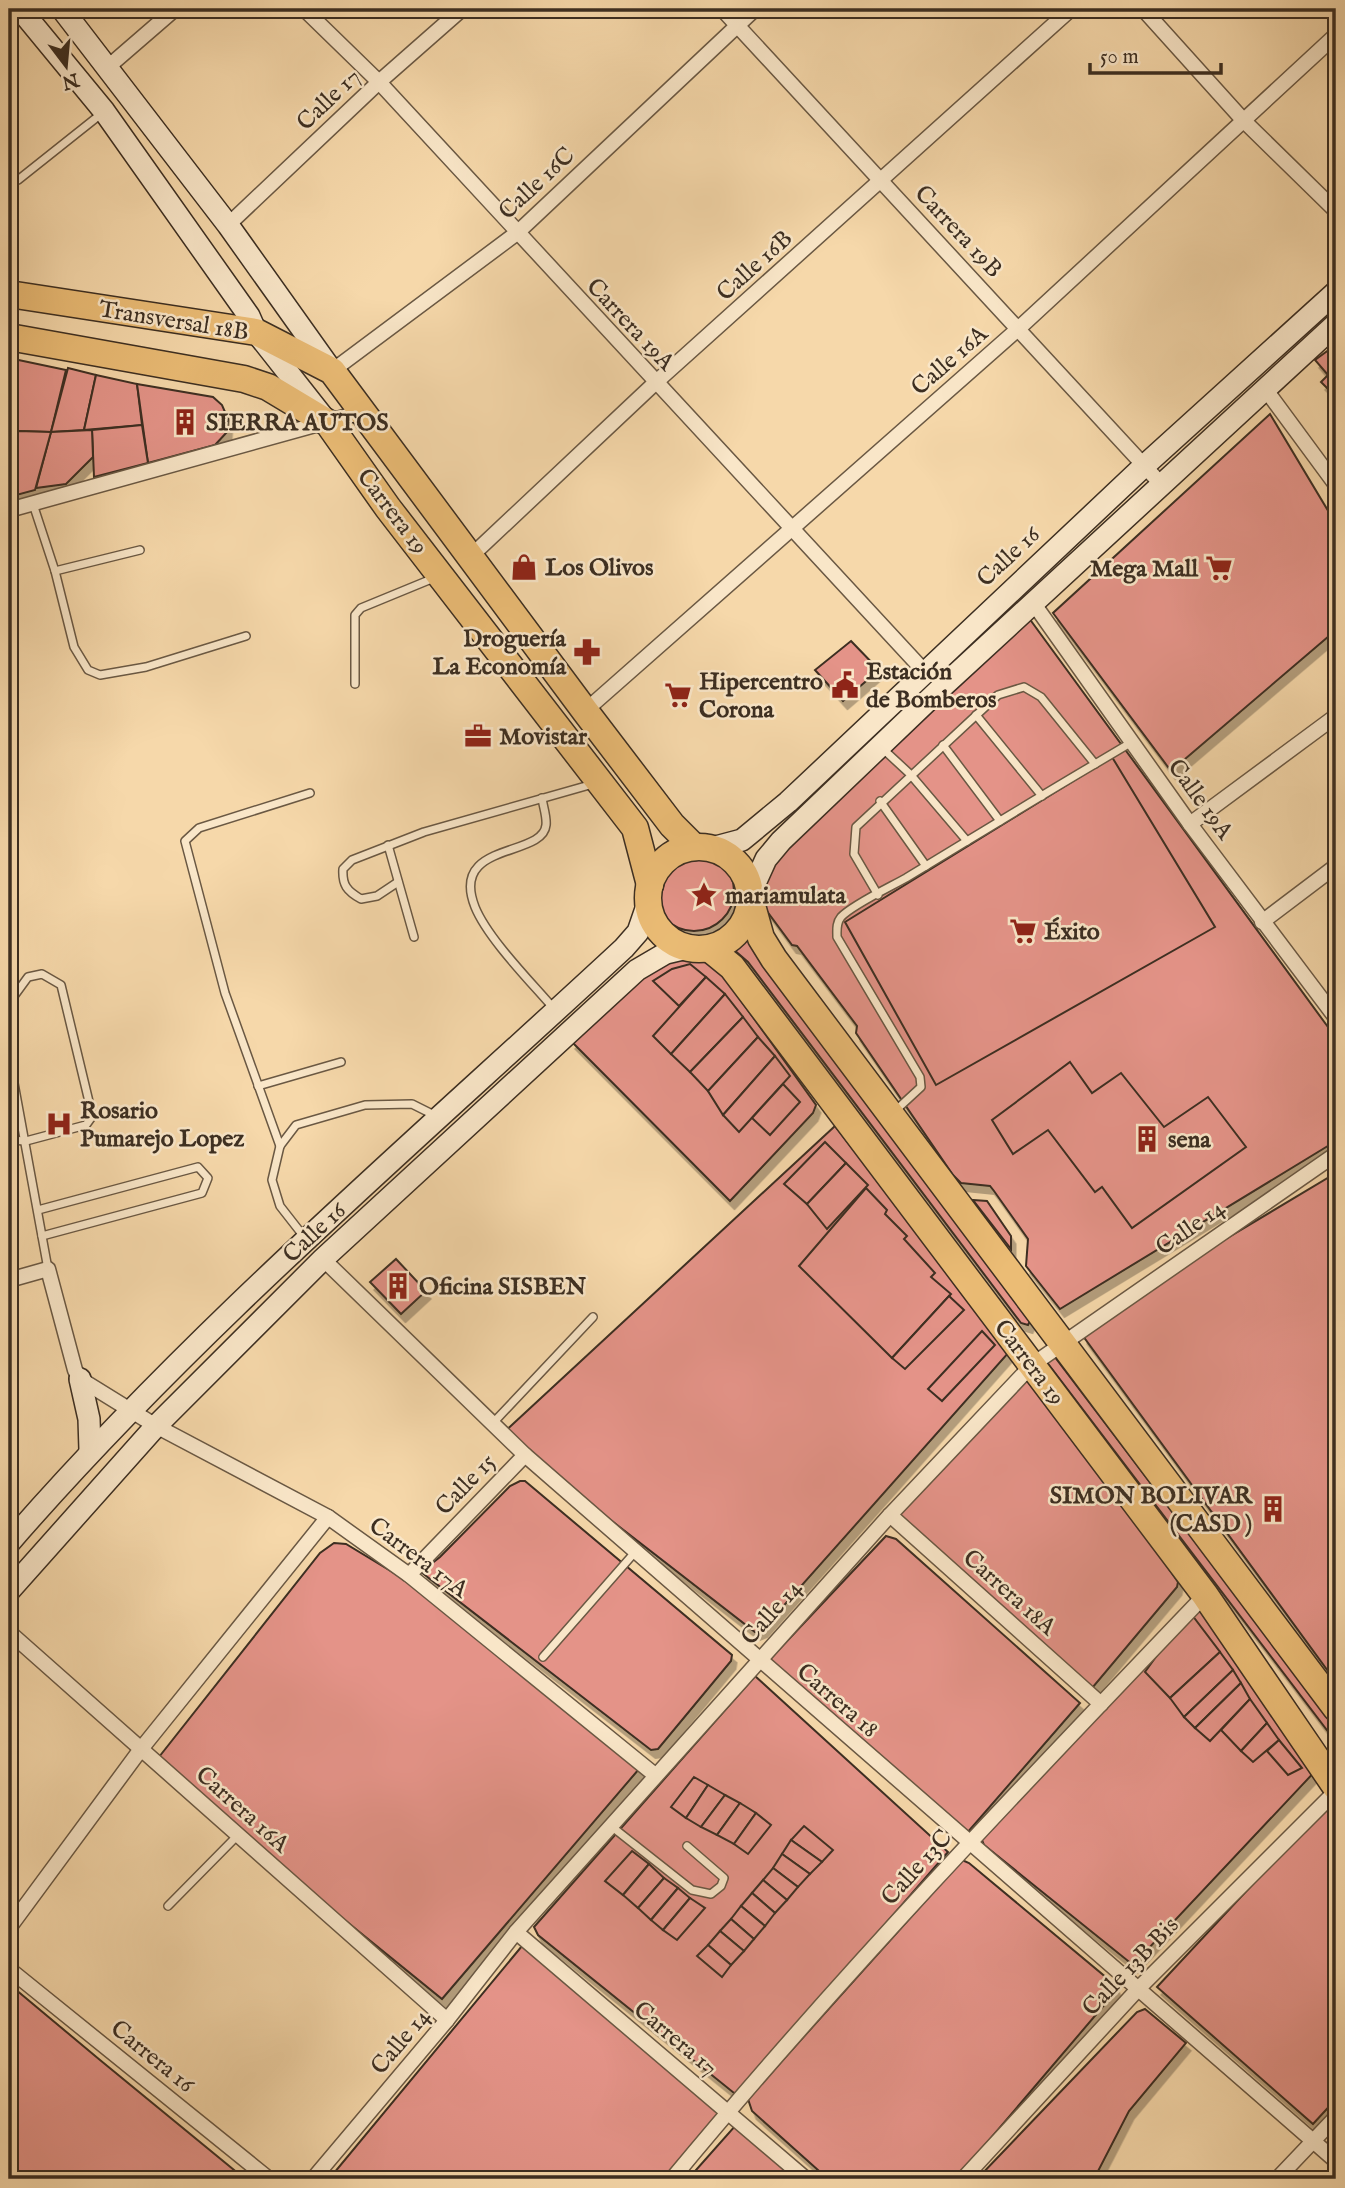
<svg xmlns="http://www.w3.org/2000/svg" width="1345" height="2188" font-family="'IM FELL English',serif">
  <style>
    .building { fill: #e49388; stroke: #3c2e21; stroke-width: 2; filter: url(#shadow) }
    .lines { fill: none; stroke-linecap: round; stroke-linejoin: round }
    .lane-casing { stroke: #6a5843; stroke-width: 10 }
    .street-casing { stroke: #6a5843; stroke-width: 17 }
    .secondary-casing { stroke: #3c2e21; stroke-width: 24 }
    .highway-casing { stroke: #3c2e21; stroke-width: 29 }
    .lane { stroke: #f9e6c8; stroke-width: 7 }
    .street { stroke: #f9e6c8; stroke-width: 14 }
    .secondary { stroke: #f9e6c8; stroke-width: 21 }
    .highway { stroke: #ebbc75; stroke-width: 26 }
    .labels { text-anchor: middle; stroke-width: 5; stroke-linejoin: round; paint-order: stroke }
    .street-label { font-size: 24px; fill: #3c2e21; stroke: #f9e6c8 }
    .poi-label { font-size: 24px; font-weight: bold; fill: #3c2e21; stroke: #f9e6c8; text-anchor: start }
  </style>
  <defs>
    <filter id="shadow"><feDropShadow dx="4.5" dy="8" stdDeviation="0" flood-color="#0004"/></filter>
  </defs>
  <rect width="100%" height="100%" fill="#f6d8aa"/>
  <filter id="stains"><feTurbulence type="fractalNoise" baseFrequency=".00286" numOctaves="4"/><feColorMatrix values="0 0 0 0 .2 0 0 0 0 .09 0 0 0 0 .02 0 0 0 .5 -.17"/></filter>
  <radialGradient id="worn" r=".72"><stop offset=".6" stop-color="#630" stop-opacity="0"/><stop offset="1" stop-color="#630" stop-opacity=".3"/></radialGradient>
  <g class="building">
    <polygon points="1330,349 1336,356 1336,387 1331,392 1321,382 1328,375 1315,360"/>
    <polygon points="9,358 66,370 51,432 18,431 9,466"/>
    <polygon points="68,368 96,375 84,430 51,432"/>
    <polygon points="96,375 137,384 142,425 84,430"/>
    <polygon points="137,384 213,397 222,405 228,419 227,432 215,445 148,463"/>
    <polygon points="1270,414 1336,524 1336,630 1171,771 1053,613"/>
    <polygon points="142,425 148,463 94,477 92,430"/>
    <polygon points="92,430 93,457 66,484 36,488 51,432"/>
    <polygon points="18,431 51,432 35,490 9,497 9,466"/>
    <polygon points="1026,614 1336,1038 1336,1141 1060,1309 1026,1266 1028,1239 994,1191 990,1186 961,1183 953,1175 856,1033 857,1026 797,946 792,945 758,899 766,863"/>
    <polygon points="851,641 879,670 843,701 815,670"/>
    <polygon points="1112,757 1215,927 936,1085 845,922"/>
    <circle cx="694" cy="891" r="40"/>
    <polygon points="741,930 1030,1321 1028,1325 1021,1323 748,962 726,943"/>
    <polygon points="687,953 702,957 722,974 816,1105 813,1113 730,1201 571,1041 660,958"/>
    <polygon points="690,964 706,977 679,1006 653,981 672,969"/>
    <polygon points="706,977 725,994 671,1054 653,1036"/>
    <polygon points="725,994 743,1017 690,1072 671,1054"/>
    <polygon points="743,1017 758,1037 708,1091 690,1072"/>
    <polygon points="758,1037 775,1056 723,1115 708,1091"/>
    <polygon points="775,1056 790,1076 739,1132 723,1115"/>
    <polygon points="1070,1062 1092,1093 1121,1073 1164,1127 1208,1097 1246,1147 1132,1228 1102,1187 1095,1192 1048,1130 1013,1154 992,1120"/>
    <polygon points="783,1084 800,1102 770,1135 752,1118"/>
    <polygon points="835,1126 1010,1351 763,1629 755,1632 501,1435"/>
    <polygon points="825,1142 846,1163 807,1204 784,1184"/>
    <polygon points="846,1163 868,1185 827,1229 807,1204"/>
    <polygon points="1336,1173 1336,1682 1083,1336 1085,1323"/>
    <polygon points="866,1188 887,1210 885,1214 907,1236 904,1239 935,1273 931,1277 951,1294 892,1358 799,1266"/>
    <polygon points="973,1200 987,1201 1011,1236 1011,1249"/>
    <polygon points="396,1259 426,1291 401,1314 370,1282"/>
    <polygon points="949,1296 964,1310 905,1369 892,1358"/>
    <polygon points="982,1331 995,1345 942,1401 928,1389"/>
    <polygon points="1051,1352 1336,1727 1336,1742 1046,1361"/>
    <polygon points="1030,1367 1178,1582 1177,1587 1093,1687 1088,1687 898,1514"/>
    <polygon points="520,1481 525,1481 732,1655 731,1661 658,1749 651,1750 421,1572 440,1557 510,1486"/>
    <polygon points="886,1536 896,1539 1080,1703 967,1833 771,1663 771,1658"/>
    <polygon points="334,1543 346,1544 437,1599 639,1769 442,1999 172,1780 159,1757 320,1553"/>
    <polygon points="1198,1604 1320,1766 1133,1965 984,1845 982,1840"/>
    <polygon points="1189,1611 1220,1652 1170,1698 1145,1672"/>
    <polygon points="1220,1652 1233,1670 1184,1717 1170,1698"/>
    <polygon points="1233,1670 1241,1683 1195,1728 1184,1717"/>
    <polygon points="755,1676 948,1852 739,2092 734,2093 538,1935 534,1927"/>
    <polygon points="1241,1683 1250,1699 1210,1741 1195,1728"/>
    <polygon points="1250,1699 1267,1723 1241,1751 1221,1730"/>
    <polygon points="1267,1723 1279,1740 1253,1762 1241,1751"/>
    <polygon points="1279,1740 1302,1768 1288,1775 1267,1751"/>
    <polygon points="694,1777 708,1785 686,1818 671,1807"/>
    <polygon points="708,1785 725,1795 701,1827 686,1818"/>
    <polygon points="725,1795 740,1803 717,1835 701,1827"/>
    <polygon points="1336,1795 1336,2099 1313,2124 1157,1987"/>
    <polygon points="740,1803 756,1813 734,1844 717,1835"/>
    <polygon points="756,1813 771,1825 748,1854 734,1844"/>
    <polygon points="804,1826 833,1850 822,1862 791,1840"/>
    <polygon points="791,1840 822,1862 810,1874 782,1854"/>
    <polygon points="632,1851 649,1864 623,1895 605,1881"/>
    <polygon points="782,1854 810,1874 798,1887 773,1868"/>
    <polygon points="962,1860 969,1863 1114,1984 1117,1990 956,2179 828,2179 752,2111 748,2099"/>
    <polygon points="649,1864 664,1878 638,1908 623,1895"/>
    <polygon points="773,1868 798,1887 787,1900 763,1880"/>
    <polygon points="664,1878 678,1888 651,1920 638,1908"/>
    <polygon points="763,1880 787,1900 775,1913 752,1893"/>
    <polygon points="678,1888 690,1898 663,1930 651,1920"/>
    <polygon points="752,1893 775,1913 765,1926 741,1906"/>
    <polygon points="690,1898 705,1908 677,1940 663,1930"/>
    <polygon points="741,1906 765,1926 754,1939 731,1919"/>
    <polygon points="731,1919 754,1939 744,1951 720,1931"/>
    <polygon points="720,1931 744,1951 731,1965 708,1945"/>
    <polygon points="708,1945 731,1965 722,1977 697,1956"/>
    <polygon points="522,1946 719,2112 718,2114 664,2179 329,2179"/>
    <polygon points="9,1984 100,2060 245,2179 9,2179"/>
    <polygon points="1145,2009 1186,2043 1129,2111 1094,2179 977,2179 1137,2012"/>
    <polygon points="735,2126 804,2179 688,2179"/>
  </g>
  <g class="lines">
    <defs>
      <g id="lane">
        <polyline points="18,180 101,114"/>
        <polyline points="33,504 55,571 74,647 88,670 100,675 146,667 246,636"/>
        <polyline points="55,571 140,550"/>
        <polyline points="355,684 355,615 361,608 434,578"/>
        <polyline points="976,715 1042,796"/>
        <polyline points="943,745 1000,821"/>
        <polyline points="883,749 910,774 967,841"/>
        <polyline points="1095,764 1132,742"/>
        <path d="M542,798C543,806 547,817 546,825C543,858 449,841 475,907C488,939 532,983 555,1010"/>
        <polyline points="880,801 926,866"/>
        <polyline points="388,845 414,937"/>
        <path d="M398,882L377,896L361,899C347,891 342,885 343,869L352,860L424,832L593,784"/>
        <path d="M878,895L854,854L856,827L998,695L1024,687L1041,697L1095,764C1032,801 969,840 906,878C890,887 852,905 841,917C836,923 837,930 837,937L920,1077L921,1087L895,1111"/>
        <polyline points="9,1003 28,977 42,974 61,985 91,1110 91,1118 86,1125 26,1141 9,1140"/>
        <polyline points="9,1056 48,1269"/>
        <polyline points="258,1086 341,1062"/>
        <polyline points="280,1146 225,993 185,841 199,828 310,793"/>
        <polyline points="38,1210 198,1167 208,1178 202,1193 42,1236"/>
        <polyline points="305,1238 280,1206 272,1180 280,1146 296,1125 365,1105 412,1104 436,1116"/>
        <polyline points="493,1423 593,1317"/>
        <polyline points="543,1657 636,1551"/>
        <polyline points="611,1826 692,1890 711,1894 721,1886 724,1878 687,1846"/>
        <polyline points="168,1906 238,1835"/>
      </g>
      <g id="street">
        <polyline points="304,9 379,82 924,671"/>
        <polyline points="722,9 1162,485"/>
        <polyline points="1143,9 1244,121 1336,211"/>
        <polyline points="108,67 175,9"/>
        <polyline points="228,225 379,82 462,9"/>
        <polyline points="332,371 517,233 755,9"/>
        <polyline points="1266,390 1336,485"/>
        <polyline points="9,510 362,412"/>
        <polyline points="469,558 655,383 1071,9"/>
        <polyline points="1034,604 1190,824 1336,1018"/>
        <polyline points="585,711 1018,329 1336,35"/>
        <polyline points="1190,824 1336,716"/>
        <polyline points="1262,922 1336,866"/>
        <polyline points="323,1259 525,1455 1336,2161"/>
        <polyline points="9,1280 48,1269 75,1370 80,1379 156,1426 328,1517 409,1575 655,1775"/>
        <polyline points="890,1515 1101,1704"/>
        <polyline points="409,1575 525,1455"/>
        <polyline points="9,1632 447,2020"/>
        <polyline points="9,1928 141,1749 328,1517"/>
        <polyline points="516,1932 806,2179"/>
        <polyline points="9,1969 269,2179"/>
        <polyline points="313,2179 447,2020 516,1932 890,1515 1032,1365 1336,1154"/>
        <path d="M672,2179C840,1976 1023,1785 1205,1595"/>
        <polyline points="963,2179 1139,1988 1336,1791"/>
        <polyline points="1277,2179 1336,2117"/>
      </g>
      <g id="secondary">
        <polyline points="20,9 104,111 249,316 256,332 323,417"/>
        <polyline points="62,9 228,225 332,371"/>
        <polyline points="712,848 742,840 788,802 1144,466 1336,292"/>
        <polyline points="751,892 766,859 781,841 940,689 1336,324"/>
        <polyline points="80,1379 89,1419 90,1450"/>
        <path d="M9,1543C196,1328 415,1142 624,948L638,932L648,903"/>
        <polyline points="9,1591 156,1426 323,1259 637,970 666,953 687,948"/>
      </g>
      <g id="highway">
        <polyline points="9,294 256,332 332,371 585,711 672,825 694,847"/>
        <polyline points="9,337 244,379 268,387 328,423 388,508 635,828 650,885"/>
        <circle cx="699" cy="898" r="51"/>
        <polyline points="751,902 761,938 774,959 1336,1708"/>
        <polyline points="710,949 732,967 1205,1595 1336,1787"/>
      </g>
    </defs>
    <use href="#lane" class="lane-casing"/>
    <use href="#street" class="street-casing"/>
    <use href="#secondary" class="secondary-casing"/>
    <use href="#highway" class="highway-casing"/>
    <use href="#lane" class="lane"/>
    <use href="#street" class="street"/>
    <use href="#secondary" class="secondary"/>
    <use href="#highway" class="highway"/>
  </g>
  <defs>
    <symbol id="building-bare" viewBox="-9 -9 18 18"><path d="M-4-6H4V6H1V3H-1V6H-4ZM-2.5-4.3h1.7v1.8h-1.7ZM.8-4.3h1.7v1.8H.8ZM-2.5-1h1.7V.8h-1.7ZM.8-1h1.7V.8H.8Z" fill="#8f2418" stroke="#f9e6c8" stroke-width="2.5" paint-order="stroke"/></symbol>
    <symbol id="shop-bare" viewBox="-9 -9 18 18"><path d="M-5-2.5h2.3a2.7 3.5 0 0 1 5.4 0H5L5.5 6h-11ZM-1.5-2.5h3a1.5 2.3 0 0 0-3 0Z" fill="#8f2418" stroke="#f9e6c8" stroke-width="2.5" paint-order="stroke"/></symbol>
    <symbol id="supermarket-bare" viewBox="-9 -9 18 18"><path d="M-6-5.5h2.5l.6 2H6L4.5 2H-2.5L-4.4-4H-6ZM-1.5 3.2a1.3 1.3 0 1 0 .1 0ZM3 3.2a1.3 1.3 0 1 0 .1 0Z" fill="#8f2418" stroke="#f9e6c8" stroke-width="2.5" paint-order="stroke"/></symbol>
    <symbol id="pharmacy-bare" viewBox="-9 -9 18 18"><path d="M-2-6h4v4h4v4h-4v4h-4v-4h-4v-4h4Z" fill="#8f2418" stroke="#f9e6c8" stroke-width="2.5" paint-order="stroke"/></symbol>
    <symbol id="civic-bare" viewBox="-9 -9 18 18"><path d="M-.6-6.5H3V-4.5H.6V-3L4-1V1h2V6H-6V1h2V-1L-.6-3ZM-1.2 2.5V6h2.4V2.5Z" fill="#8f2418" stroke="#f9e6c8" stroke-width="2.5" paint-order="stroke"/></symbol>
    <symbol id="office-bare" viewBox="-9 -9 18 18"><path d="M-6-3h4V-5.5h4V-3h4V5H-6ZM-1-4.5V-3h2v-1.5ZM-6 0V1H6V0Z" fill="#8f2418" stroke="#f9e6c8" stroke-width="2.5" paint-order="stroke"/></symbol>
    <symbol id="sight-bare" viewBox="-9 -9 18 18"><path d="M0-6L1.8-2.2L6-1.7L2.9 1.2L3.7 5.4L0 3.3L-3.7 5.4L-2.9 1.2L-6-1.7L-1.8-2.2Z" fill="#8f2418" stroke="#f9e6c8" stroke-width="2.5" paint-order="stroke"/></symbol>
    <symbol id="hospital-bare" viewBox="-9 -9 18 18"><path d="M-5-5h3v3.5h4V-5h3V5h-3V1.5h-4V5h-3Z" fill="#8f2418" stroke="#f9e6c8" stroke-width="2.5" paint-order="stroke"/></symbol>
  </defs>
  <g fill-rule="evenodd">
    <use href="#building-bare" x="166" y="403" width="38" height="38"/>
    <use href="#shop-bare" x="505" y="548" width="38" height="38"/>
    <use href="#supermarket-bare" x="1200" y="549" width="38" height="38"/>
    <use href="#pharmacy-bare" x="568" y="633" width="38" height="38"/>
    <use href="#civic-bare" x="826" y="666" width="38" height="38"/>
    <use href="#supermarket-bare" x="659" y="676" width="38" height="38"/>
    <use href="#office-bare" x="459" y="717" width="38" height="38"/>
    <use href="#sight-bare" x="685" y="876" width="38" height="38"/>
    <use href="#supermarket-bare" x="1004" y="912" width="38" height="38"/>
    <use href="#hospital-bare" x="40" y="1105" width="38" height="38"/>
    <use href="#building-bare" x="1128" y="1120" width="38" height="38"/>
    <use href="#building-bare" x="379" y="1267" width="38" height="38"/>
    <use href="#building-bare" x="1254" y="1490" width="38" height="38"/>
  </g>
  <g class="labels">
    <g class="street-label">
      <text transform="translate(328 99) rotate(-44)" y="8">Calle 17</text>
      <text transform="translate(536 183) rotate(-43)" y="8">Calle 16C</text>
      <text transform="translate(959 231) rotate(47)" y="8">Carrera 19B</text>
      <text transform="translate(754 265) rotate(-42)" y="8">Calle 16B</text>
      <text transform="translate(174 320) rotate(9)" y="8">Transversal 18B</text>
      <text transform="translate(631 324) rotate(47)" y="8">Carrera 19A</text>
      <text transform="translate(949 360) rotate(-41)" y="8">Calle 16A</text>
      <text transform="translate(393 511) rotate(53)" y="8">Carrera 19</text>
      <text transform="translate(1008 556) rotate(-43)" y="8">Calle 16</text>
      <text transform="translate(1201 799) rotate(54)" y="8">Calle 19A</text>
      <text transform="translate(1190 1227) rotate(-35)" y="8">Calle 14</text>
      <text transform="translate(314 1232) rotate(-43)" y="8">Calle 16</text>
      <text transform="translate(1030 1362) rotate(53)" y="8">Carrera 19</text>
      <text transform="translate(465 1484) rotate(-46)" y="8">Calle 15</text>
      <text transform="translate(419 1557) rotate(37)" y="8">Carrera 17A</text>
      <text transform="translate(1010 1592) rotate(42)" y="8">Carrera 18A</text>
      <text transform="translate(771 1612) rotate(-48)" y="8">Calle 14</text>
      <text transform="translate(838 1700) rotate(41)" y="8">Carrera 18</text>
      <text transform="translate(243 1809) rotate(42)" y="8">Carrera 16A</text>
      <text transform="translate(916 1867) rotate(-48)" y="8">Calle 13C</text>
      <text transform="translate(1130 1966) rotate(-46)" y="8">Calle 13B Bis</text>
      <text transform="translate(676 2038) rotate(40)" y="8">Carrera 17</text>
      <text transform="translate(400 2041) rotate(-50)" y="8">Calle 14</text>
      <text transform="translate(153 2056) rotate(39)" y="8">Carrera 16</text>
    </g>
    <g class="poi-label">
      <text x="206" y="430">SIERRA AUTOS</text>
      <text x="545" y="575">Los Olivos</text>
      <text x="1198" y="576" text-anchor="end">Mega Mall</text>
      <text x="566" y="646" text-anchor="end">Droguería<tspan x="566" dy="28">La Economía</tspan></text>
      <text x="866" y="679">Estación<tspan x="866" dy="28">de Bomberos</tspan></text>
      <text x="699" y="689">Hipercentro<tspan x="699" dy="28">Corona</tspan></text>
      <text x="499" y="744">Movistar</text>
      <text x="725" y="903">mariamulata</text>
      <text x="1044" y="939">Éxito</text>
      <text x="80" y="1118">Rosario<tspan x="80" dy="28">Pumarejo Lopez</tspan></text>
      <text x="1168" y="1147">sena</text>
      <text x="419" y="1294">Oficina SISBEN</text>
      <text x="1252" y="1503" text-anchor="end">SIMON BOLIVAR<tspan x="1252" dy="28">(CASD )</tspan></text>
    </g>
  </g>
  <rect width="1345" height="2188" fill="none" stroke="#f6d8aa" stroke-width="35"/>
  <rect x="10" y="10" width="1324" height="2167" fill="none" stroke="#3c2e21" stroke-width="3.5"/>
  <rect x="18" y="18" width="1310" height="2153" fill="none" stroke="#3c2e21" stroke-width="2"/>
  <g transform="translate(66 66) rotate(164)" stroke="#f9e6c8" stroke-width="5" paint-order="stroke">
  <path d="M0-5L12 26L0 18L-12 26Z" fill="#3c2e21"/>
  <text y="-10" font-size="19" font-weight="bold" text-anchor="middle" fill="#3c2e21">N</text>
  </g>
  <path d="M1090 63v10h131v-10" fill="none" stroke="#3c2e21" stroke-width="3.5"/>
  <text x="1100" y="63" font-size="21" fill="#3c2e21" stroke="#f9e6c8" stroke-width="5" paint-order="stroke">50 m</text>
  <rect width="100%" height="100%" filter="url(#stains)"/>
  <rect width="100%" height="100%" fill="url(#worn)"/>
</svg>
